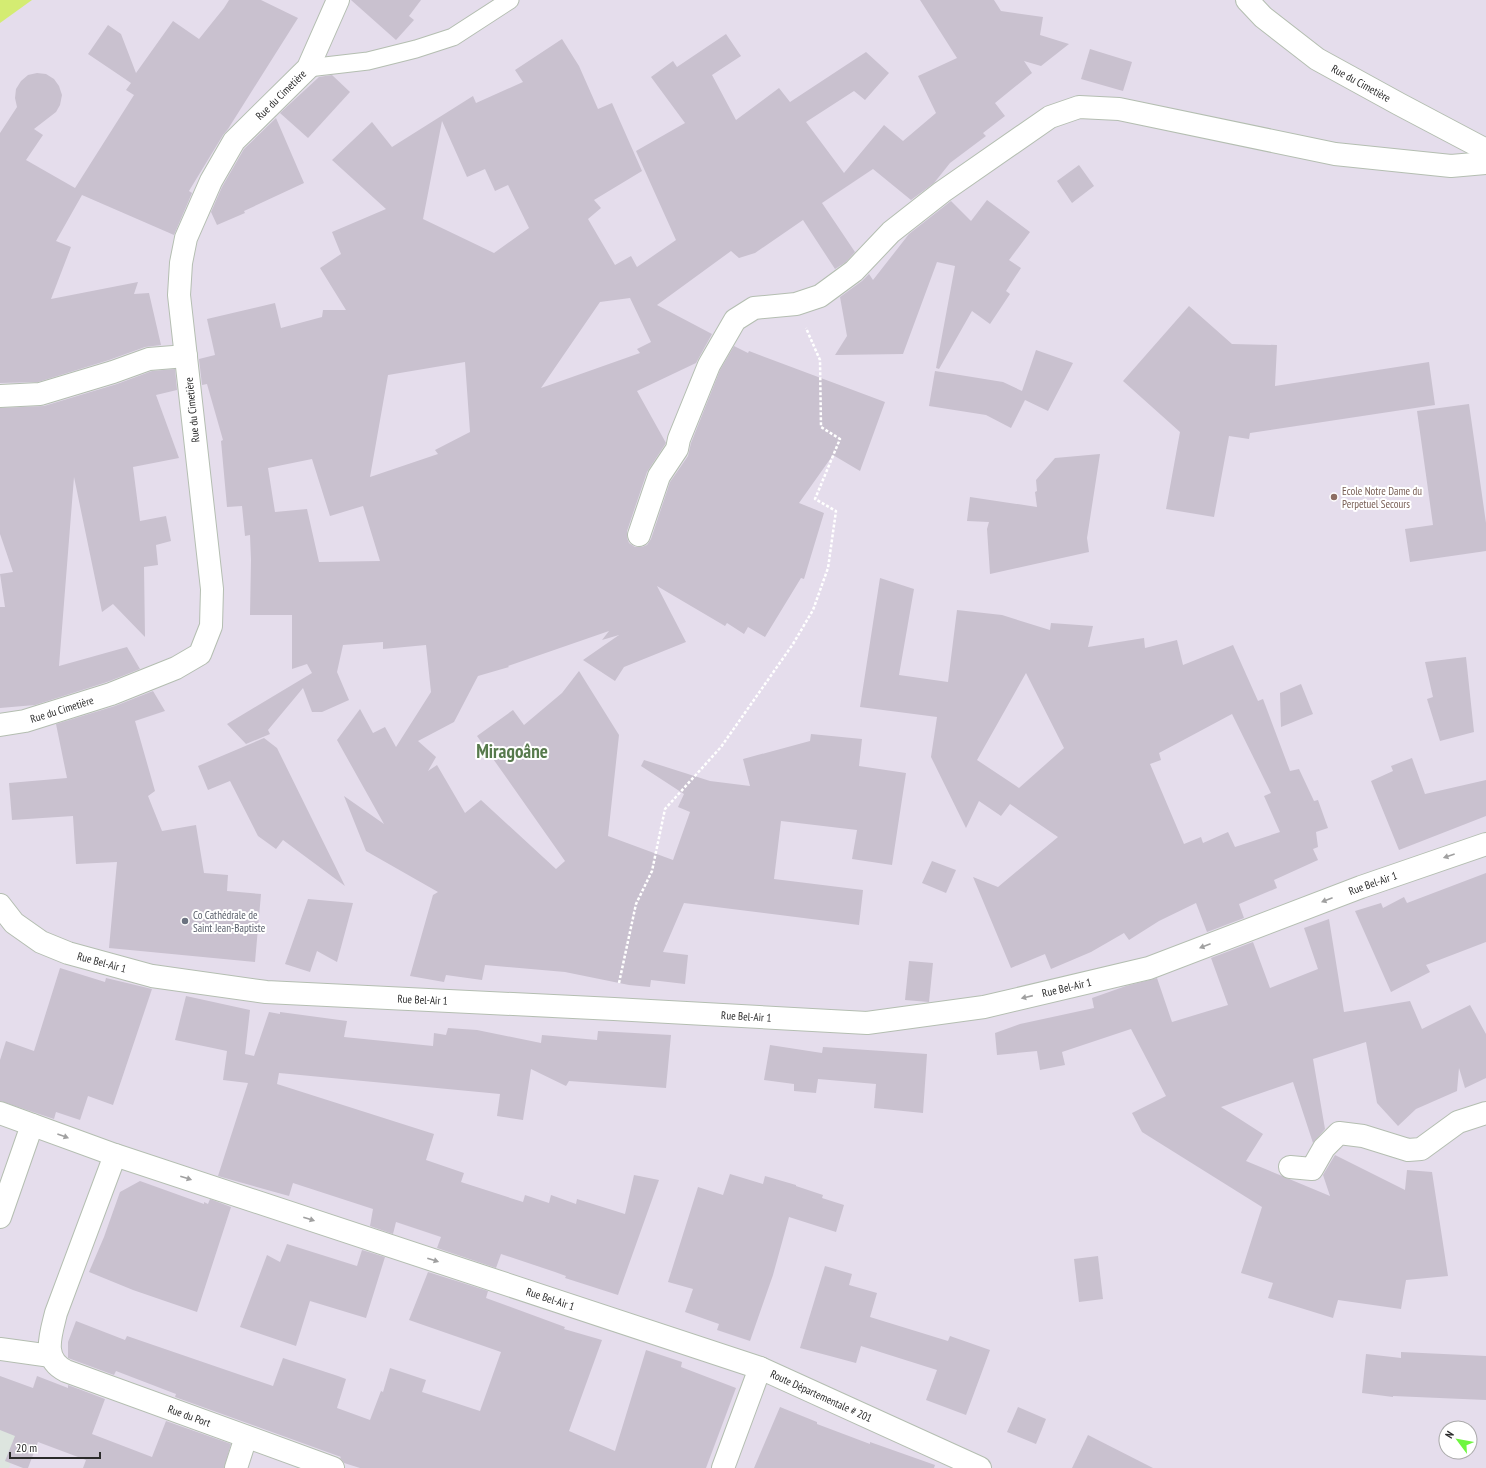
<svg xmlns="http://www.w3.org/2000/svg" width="1486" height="1468" font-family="'PT Sans Narrow',sans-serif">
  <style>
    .industrial { fill: #dde5df }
    .water { fill: #d4ec72 }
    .building { fill: #c9c1cf; fill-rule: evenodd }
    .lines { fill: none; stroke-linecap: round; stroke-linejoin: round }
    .service-casing { stroke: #b4beb1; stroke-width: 19 }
    .minor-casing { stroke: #b4beb1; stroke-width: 24 }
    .tertiary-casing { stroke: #b4beb1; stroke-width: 24 }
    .secondary-casing { stroke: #b4beb1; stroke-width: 24 }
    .path { stroke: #fff; stroke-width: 2.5; stroke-dasharray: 3 2; stroke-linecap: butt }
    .service { stroke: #fff; stroke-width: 17 }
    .minor { stroke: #fff; stroke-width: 22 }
    .tertiary { stroke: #fff; stroke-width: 22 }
    .secondary { stroke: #fff; stroke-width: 22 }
    .oneway { fill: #a0a0a0 }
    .education-dot { fill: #8d6e63; stroke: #fff; stroke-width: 1.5 }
    .worship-dot { fill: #6b7280; stroke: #fff; stroke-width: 1.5 }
    .labels { text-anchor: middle; stroke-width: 4; stroke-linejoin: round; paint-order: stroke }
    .street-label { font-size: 11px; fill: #2b2b2b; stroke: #fff }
    .education-label { font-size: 11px; fill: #785e54; stroke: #fff; text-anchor: start }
    .worship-label { font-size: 11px; fill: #5b616d; stroke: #fff; text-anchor: start }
    .town-label { font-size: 19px; font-weight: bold; fill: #577a4c; stroke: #fff }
  </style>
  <rect width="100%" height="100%" fill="#e5ddec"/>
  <polygon class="industrial" points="0,1405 29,1415 9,1468 0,1468"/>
  <polygon class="water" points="0,0 32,0 0,23"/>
  <g class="building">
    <polygon points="229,0 261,0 298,18 228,129 223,135 189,191 192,193 174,235 82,195 56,241 71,247 51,299 138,282 134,294 149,293 161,345 145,347 109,360 38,382 0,383 0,133 17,107 15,98 16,89 21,81 28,75 37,73 46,74 54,79 59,86 62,95 60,105 56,112 34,129 43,135 26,160 75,188 134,95 126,90 131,83 88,54 108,25 121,34 136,73 173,21 199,39 224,8"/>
    <polygon points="351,0 421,0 409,16 414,20 396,40"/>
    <path d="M920,0H994L1001,11L1043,17L1040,35L1069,44L1041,66L1024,61L1032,73L995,103L1005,116L983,133L986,136L950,163L934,183L911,200L873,169L822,203L855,252L846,262L835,269L803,220L755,253L739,258L731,251L657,305L712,334L696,363L637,391L666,443L647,472L627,531V538L629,543L635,547H642L647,545L651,539L670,482L688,456L691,443L720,370L734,346L748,353L749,351L885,402L860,471L833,455L799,503L824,513L804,579L801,578L765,637L748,627L744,634L727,623L725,626L657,586L686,642L624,667L615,681L583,660L619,635L602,640L609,631L508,666L509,667L478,676L454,722L418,741L436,757L428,771L437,765L465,813L481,800L556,869L565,861L477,736L513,710L524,725L562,693L579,671L619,735L608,836L673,860L690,812L678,807L684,794L641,766L644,760L710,781L750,786L743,759L810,741L811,734L862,739L859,766L906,773L892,865L852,859L857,830L781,821L774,879L863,890L859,925L684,903L663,952L688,955L685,984L651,980L650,987L629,985L565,972L485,965L482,980L446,975L444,982L410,976L433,895L438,892L366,851L344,796L384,824L337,740L360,709L373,733L385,727L396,747L431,692L426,645L383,649V642L343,645L337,672L349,700L322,712H312L303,688L268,730L270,734L246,744L227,724L312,673L307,664L292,669V615H250L251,560L250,535L245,536L242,506L227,507L221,441L223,440L207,384L202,385L199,359L215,355L207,319L275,303L281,328L322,317L323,310H346L320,268L341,254L332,232L386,209L332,160L372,122L392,147L473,96L476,103L523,82L515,70L562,39L579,66L598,109L612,103L642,171L594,200L601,208L588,219L615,265L631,256L637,267L676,240L636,151L685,123L651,77L673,61L677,67L726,34L741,56L712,75L736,120L779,88L790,102L866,52L889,73L865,100L854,91L806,122L844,173L884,125L903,141L936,113L918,76L957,58ZM442,121L467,177L485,169L495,191L508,185L529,228L494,253L423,219ZM630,298L651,342L637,349L640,353L541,388L600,302ZM465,362L470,432L435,450L438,454L370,477L388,375ZM312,459L330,516L363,506L380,561L319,562L307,509L275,512L268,468Z"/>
    <polygon points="1090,49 1132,62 1123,91 1081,79"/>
    <polygon points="332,75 350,92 308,138 280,113 319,77"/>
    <polygon points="276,118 304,183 244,211 245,213 217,225 211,212 222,187 244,149"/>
    <polygon points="1079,165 1094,186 1072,203 1057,181"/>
    <polygon points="987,200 1030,232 1009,260 1021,268 1006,291 1010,294 990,324 972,311 939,369 936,368 955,266 937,262 903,354 835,355 847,336 840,297 862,281 869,274 873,280 909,234 951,201 971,221"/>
    <polygon points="1189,306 1232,344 1277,345 1275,386 1429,362 1435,405 1250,433 1249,439 1229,436 1214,517 1166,509 1180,432 1123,381"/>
    <polygon points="1036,350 1073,363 1048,411 1025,400 1011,428 986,415 929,406 935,371 1003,382 1022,391"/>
    <polygon points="175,369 177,390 156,395 179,458 133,467 140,521 166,516 171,541 156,545 158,565 144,567 145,637 113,604 102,612 74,477 59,666 127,647 140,669 107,682 35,705 0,708 0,607 5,607 0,574 13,572 0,534 0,408 44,406 117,384 152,371"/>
    <polygon points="1469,404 1486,523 1486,551 1410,562 1405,529 1433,525 1417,411"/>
    <polygon points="1100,454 1087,538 1089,552 990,574 987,529 989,522 967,521 970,497 1037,507 1035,492 1037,491 1036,480 1055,458"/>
    <path d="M880,578L914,589L899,675L948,682L957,610L1002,615L1050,630L1051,623L1093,626L1088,647L1144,638L1145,648L1177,640L1183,665L1233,645L1258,701L1263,699L1290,771L1299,769L1314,801L1318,800L1328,828L1316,832L1318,847L1313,849L1318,860L1274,880L1277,888L1239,904L1244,918L1207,932L1196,903L1159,921L1129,940L1124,933L1091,952L1051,969L1045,954L1011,968L973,877L998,887L1058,837L1010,804L1001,816L979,801L966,828L931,757L937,717L860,707ZM1026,673L1064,748L1019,788L977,760ZM1232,714L1271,793L1264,796L1280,832L1235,847L1228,832L1203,843L1201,837L1184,844L1150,764L1161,760L1159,753Z"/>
    <polygon points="1466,657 1474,732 1440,741 1427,699 1433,697 1425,662"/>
    <polygon points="1301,684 1313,714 1281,727 1280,693"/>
    <polygon points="153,691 165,711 135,721 155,791 148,796 162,831 196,825 204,873 228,875 227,891 261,894 255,962 109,948 117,862 76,864 73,816 12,820 9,783 67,778 56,724 115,706"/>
    <polygon points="264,738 277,748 345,886 283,840 276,849 258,836 230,781 208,790 198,766"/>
    <polygon points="1412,758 1425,794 1486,780 1486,816 1399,850 1371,781 1393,771 1391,766"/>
    <polygon points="932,861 956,870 946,893 922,883"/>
    <polygon points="1486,873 1486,942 1426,965 1430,972 1391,992 1355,911 1381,903 1383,908 1404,897 1407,903"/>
    <polygon points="308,899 353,903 337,962 317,951 310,972 285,964"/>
    <polygon points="1329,919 1344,1012 1410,1001 1422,1029 1470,1005 1486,1034 1486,1078 1465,1088 1459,1068 1457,1091 1416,1109 1398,1126 1377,1103 1366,1042 1313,1059 1325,1129 1313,1143 1293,1082 1221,1107 1263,1134 1246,1161 1330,1196 1323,1175 1335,1155 1405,1190 1407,1170 1432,1172 1448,1276 1406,1280 1401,1309 1338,1300 1333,1318 1268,1298 1273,1283 1241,1273 1262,1207 1142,1132 1132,1113 1166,1096 1131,1029 1062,1052 1065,1065 1040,1070 1037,1051 997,1055 995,1033 1020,1024 1094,1008 1092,998 1126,986 1157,978 1172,1022 1228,1005 1211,958 1253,942 1270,988 1318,969 1304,928"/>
    <polygon points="909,961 933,963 929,1002 905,1000"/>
    <polygon points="60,968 105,982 106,978 152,989 113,1105 88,1096 80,1120 56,1112 54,1119 0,1101 0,1060 6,1041 34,1051"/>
    <polygon points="186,996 250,1010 245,1054 254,1056 269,1012 280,1014 280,1012 347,1021 344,1037 433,1046 434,1033 446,1035 448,1028 477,1030 541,1043 542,1035 597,1040 598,1031 671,1035 666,1088 569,1081 566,1086 531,1069 523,1120 497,1116 500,1094 279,1073 277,1084 434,1134 426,1160 464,1173 461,1182 523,1202 525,1195 549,1203 551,1195 576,1204 577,1199 625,1214 634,1175 659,1180 618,1295 565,1278 566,1276 555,1272 501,1254 496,1268 437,1248 441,1237 396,1222 393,1234 370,1226 373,1209 293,1183 289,1196 218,1176 248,1083 223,1080 227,1051 175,1040"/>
    <polygon points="770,1045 822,1053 823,1047 927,1054 923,1113 874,1108 876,1084 818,1079 816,1093 794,1091 794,1084 764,1080"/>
    <polygon points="730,1174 763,1184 765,1176 796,1185 796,1186 823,1195 822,1198 844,1205 836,1232 789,1217 773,1275 750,1341 717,1330 719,1324 685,1312 693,1289 668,1282 698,1187 723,1195"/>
    <polygon points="140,1181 204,1204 204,1202 208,1204 210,1199 231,1207 197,1312 133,1290 89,1272 104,1237 120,1192"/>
    <polygon points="287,1244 357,1266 362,1250 385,1257 366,1318 310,1301 296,1346 240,1327 267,1255 280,1262"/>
    <polygon points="1098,1256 1103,1299 1079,1302 1074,1259"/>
    <polygon points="825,1266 852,1274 849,1285 877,1293 870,1317 948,1341 950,1336 990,1350 966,1415 926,1400 937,1370 861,1346 856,1363 800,1348"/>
    <polygon points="428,1272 488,1291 486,1298 565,1327 564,1329 602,1340 569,1431 615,1451 646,1350 682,1362 681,1367 736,1388 706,1468 360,1468 344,1463 340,1458 341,1457 175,1397 176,1394 116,1371 114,1375 68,1358 68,1342 76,1321 125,1340 127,1336 273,1386 283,1358 338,1376 346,1379 337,1408 370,1420 381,1391 383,1392 390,1368 426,1380 422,1392 480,1411 501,1352 409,1320"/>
    <polygon points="1401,1352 1486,1356 1486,1400 1393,1396 1393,1397 1362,1393 1366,1354 1401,1358"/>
    <polygon points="0,1376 33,1388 37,1376 68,1388 68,1385 105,1399 92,1434 152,1457 166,1421 231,1444 224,1468 83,1468 86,1460 38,1442 28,1468 23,1468 5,1461 15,1436 0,1430"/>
    <polygon points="780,1407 817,1422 817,1424 870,1444 870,1442 935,1465 934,1468 754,1468"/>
    <polygon points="1018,1407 1046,1419 1036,1444 1007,1432"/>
    <polygon points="1088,1435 1153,1468 1072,1468"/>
  </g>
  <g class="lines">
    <defs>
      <polyline id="service" points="308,68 368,61 416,49 453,37 510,0"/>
      <g id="minor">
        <path id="s1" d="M1247,0L1263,17L1317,59L1399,104L1486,150"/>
        <polyline points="0,396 40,394 113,372 149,359 186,356"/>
        <polyline points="639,535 659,476 677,449 679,439 709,365 735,320 754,308 796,304 820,296 854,271 891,232 942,192 1050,117 1079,107 1119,109 1335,154 1451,166 1486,163"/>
        <path id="s2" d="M0,725L25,721L111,694L176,668L200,654L211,626L212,589L179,295L181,263L186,238L211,181L234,141L308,68L338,0"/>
        <path id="s3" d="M115,1155L56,1313C51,1334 41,1359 66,1371L333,1468"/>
        <polyline points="1290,1167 1312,1169 1324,1148 1339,1133 1363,1136 1408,1150 1421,1149 1458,1122 1486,1113"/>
        <polyline points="0,1217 32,1125"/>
        <polyline points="0,1349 51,1356"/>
        <polyline points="236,1468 246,1437"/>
      </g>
      <g id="tertiary">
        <path id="s4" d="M0,905L14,923L41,942L68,953L152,976L266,992L614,1009L867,1023L984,1007L1149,968L1361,887L1486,844"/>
        <path id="s5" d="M0,1113L115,1155L760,1368"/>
      </g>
      <g id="secondary">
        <path id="s6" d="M723,1468L760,1368L980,1468"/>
      </g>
    </defs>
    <use href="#service" class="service-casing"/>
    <use href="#minor" class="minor-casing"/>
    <use href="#tertiary" class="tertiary-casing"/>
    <use href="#secondary" class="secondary-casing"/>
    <polyline class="path" points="619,983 636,904 652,871 665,809 721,747 793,644 813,610 828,568 836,511 815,499 840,439 821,427 820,360 806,328"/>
    <use href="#service" class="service"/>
    <use href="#minor" class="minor"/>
    <use href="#tertiary" class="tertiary"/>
    <use href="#secondary" class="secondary"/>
  </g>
  <defs><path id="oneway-solid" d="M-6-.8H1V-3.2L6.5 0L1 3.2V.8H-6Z"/></defs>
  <g class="oneway">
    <use href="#oneway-solid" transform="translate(1449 856) rotate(161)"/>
    <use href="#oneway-solid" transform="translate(1327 900) rotate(159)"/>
    <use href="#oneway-solid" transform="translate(1205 946) rotate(159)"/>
    <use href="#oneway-solid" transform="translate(1027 997) rotate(167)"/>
    <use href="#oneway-solid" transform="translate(63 1136) rotate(20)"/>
    <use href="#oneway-solid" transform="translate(186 1178) rotate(18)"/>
    <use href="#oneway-solid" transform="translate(309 1219) rotate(18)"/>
    <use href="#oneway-solid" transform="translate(433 1260) rotate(18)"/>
  </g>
  <circle class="education-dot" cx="1334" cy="497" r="4"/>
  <circle class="worship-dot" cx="185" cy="921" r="4"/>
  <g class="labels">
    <g class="street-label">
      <text dy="4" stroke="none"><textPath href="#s1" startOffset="142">Rue du Cimetière</textPath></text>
      <text dy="4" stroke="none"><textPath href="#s2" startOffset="808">Rue du Cimetière</textPath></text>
      <text transform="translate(192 410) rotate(-96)" y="4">Rue du Cimetière</text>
      <text dy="4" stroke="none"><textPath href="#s2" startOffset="64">Rue du Cimetière</textPath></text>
      <text dy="4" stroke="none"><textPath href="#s4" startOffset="1416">Rue Bel-Air 1</textPath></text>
      <text dy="4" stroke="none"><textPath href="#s4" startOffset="120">Rue Bel-Air 1</textPath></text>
      <text dy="4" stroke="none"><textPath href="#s4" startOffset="1092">Rue Bel-Air 1</textPath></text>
      <text dy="4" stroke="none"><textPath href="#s4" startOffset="444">Rue Bel-Air 1</textPath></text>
      <text dy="4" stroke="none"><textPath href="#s4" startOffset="768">Rue Bel-Air 1</textPath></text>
      <text dy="4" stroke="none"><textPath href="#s5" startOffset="581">Rue Bel-Air 1</textPath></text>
      <text dy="4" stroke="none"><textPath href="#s6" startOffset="174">Route Départementale # 201</textPath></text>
      <text dy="4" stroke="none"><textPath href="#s3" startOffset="365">Rue du Port</textPath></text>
    </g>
    <g class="education-label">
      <text x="1342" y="495">Ecole Notre Dame du<tspan x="1342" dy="13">Perpetuel Secours</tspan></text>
    </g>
    <g class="worship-label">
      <text x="193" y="919">Co Cathédrale de<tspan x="193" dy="13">Saint Jean-Baptiste</tspan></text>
    </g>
    <g class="town-label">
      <text x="512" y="758">Miragoâne</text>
    </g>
  </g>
  <g transform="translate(1458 1440) rotate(302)"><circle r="19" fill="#ffffff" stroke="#aaaaaa"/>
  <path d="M0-3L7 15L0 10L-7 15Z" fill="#6ef640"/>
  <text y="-6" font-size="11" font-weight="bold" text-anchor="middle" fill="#2b2b2b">N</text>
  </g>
  <path d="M10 1452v6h90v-6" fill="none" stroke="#2b2b2b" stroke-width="2"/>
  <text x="16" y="1452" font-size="12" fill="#2b2b2b" stroke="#ffffff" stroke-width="3" paint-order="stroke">20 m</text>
</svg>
